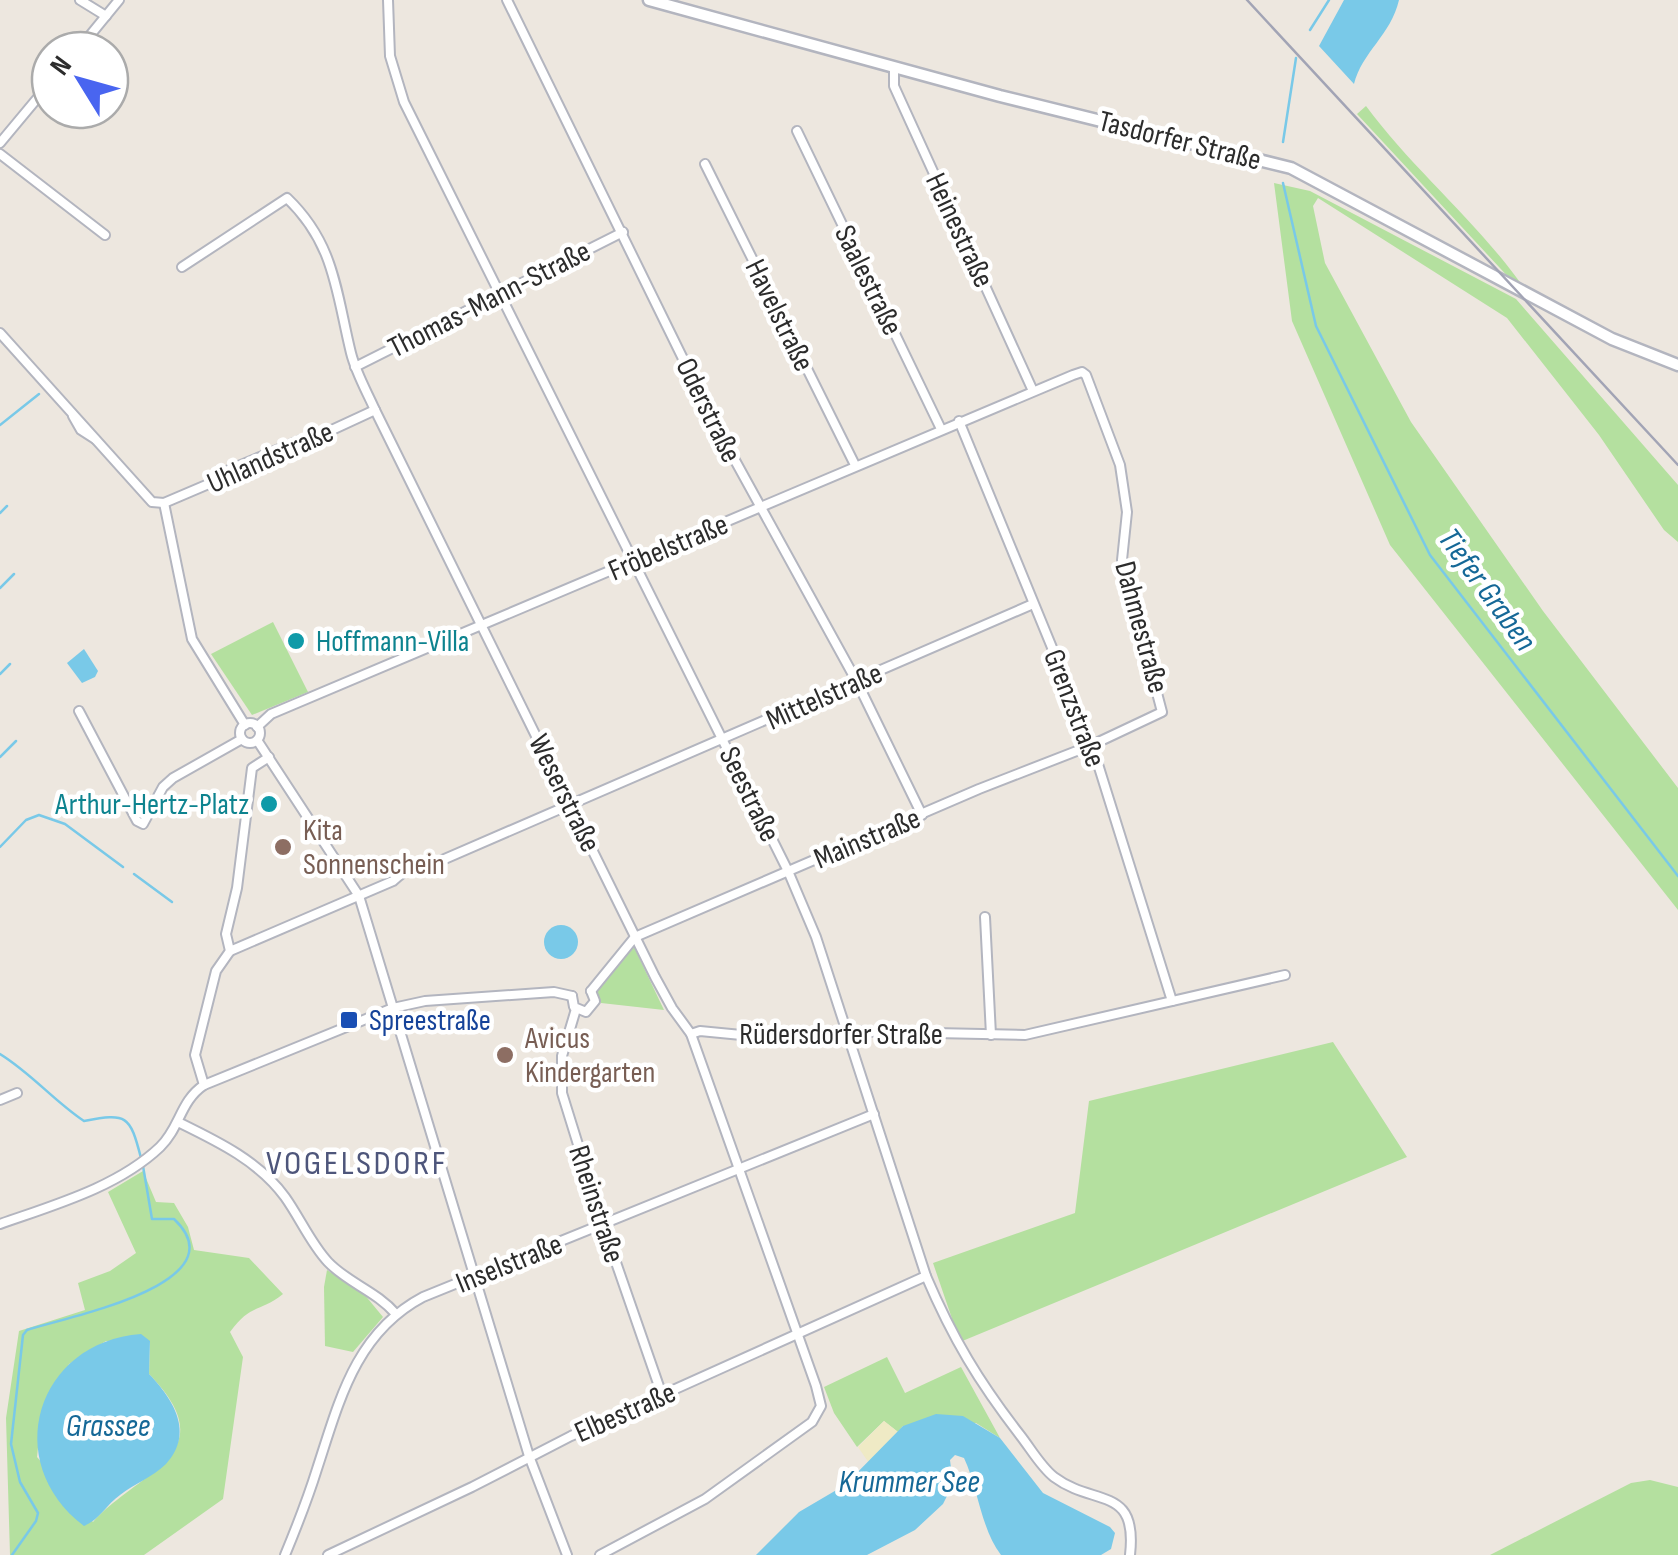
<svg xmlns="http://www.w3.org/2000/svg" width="1678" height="1555" font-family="'Sofia Sans Condensed',sans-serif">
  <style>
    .green { fill: #b4e09f; fill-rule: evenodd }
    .sand { fill: #efeac5 }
    .water { fill: #79c9e8 }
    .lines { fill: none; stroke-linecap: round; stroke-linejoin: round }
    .stream { stroke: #79c9e8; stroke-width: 2.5 }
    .street-casing { stroke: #b3b5bf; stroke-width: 12 }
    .secondary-casing { stroke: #b3b5bf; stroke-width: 15 }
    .street { stroke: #fff; stroke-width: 8 }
    .secondary { stroke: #fff; stroke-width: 10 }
    .rail { stroke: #a2a4b5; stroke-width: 2.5 }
    .culture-dot { fill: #0f9aa8; stroke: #fff; stroke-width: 4 }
    .education-dot { fill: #8d6e63; stroke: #fff; stroke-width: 4 }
    .transit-dot { fill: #1a4fb4; stroke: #fff; stroke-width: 4 }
    .labels { text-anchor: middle; stroke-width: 9; stroke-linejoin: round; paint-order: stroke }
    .street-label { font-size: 30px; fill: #2c2c2c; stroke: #fff }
    .culture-label { font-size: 30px; fill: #0d838f; stroke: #fff; text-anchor: start }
    .education-label { font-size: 30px; fill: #785e54; stroke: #fff; text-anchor: start }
    .transit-label { font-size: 30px; fill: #164399; stroke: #fff; text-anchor: start }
    .water-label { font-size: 32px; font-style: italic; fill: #156897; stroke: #fff }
    .quarter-label { font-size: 35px; letter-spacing: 2.5px; fill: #4e567b; stroke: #fff }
  </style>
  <rect width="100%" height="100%" fill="#ede7df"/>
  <g class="green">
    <path d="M1366,106C1414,171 1478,222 1524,288L1512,281L1357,114Z"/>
    <polygon points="1274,183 1310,191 1516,299 1678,485 1678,542 1664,530 1599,435 1507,318 1318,198 1313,206 1325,263 1411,422 1543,611 1678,788 1678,910 1390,545 1292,321"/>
    <polygon points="273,622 308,692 252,715 211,654"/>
    <polygon points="634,947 664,1010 601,1003 597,992"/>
    <polygon points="1333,1042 1407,1157 960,1342 933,1263 1075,1213 1089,1101"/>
    <path d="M143,1171L156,1202L174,1203L188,1227L194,1250L249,1258L283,1294C259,1313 251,1303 230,1332L243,1357L223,1499L144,1555H10L6,1418L19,1331L85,1310L78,1283L110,1271L136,1253L108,1192ZM106,1341L150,1342L149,1374C227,1454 140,1470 93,1522L37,1457L39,1438L69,1364Z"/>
    <polygon points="327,1270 364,1294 383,1317 353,1352 325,1346 324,1287"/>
    <polygon points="887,1357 905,1393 961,1367 1000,1438 976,1423 903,1426 898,1432 884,1421 857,1447 834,1413 824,1387"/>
    <polygon points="1650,1480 1678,1487 1678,1555 1490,1555 1631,1483"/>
  </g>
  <polygon class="sand" points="884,1421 898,1432 869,1463 858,1447"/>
  <g class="water">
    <path d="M1344,0H1399C1391,35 1362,52 1354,84L1319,46Z"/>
    <polygon points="84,649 98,671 95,677 82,683 67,663"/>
    <circle cx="561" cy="942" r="17"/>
    <path d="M141,1334L150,1341L149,1374C173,1399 195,1433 166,1464C153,1477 134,1484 120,1495C107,1504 99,1520 84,1526C0,1462 36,1342 141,1334Z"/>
    <path d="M936,1414L963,1416L1000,1438L1043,1493L1110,1527L1115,1533L1111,1549L1101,1555H1001C981,1529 978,1488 964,1458L955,1455L950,1460L953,1484L943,1504L915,1530L867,1555H756L799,1512L845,1485L903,1426Z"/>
  </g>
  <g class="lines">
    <g class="stream">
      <polyline points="1310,30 1329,0"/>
      <polyline points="1283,142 1296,58"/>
      <polyline points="1283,183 1316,326 1430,555 1678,876"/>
      <polyline points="0,425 39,394"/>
      <polyline points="0,513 7,506"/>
      <polyline points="0,588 14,574"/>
      <polyline points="0,674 10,664"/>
      <polyline points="0,757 16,741"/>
      <polyline points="0,847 26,820 39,815 65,824 123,867"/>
      <polyline points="134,874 172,902"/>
      <path d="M0,1054C31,1073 54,1101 84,1121C127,1113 130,1115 141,1158"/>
      <path d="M12,1555L36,1521L38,1513L20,1482L11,1444L23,1335L27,1330C62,1318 243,1284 174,1219H152L143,1166"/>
    </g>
    <defs>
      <g id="street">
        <polyline points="80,0 106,16"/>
        <path d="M388,0L390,56L404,102L788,871L816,937L926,1276C953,1339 979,1382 1020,1435C1031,1449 1041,1467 1054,1477C1094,1507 1138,1485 1130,1555"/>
        <polyline points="507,0 715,424 857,682 922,815"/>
        <polyline points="78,50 119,0"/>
        <polyline points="894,68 894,86 1033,391"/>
        <polyline points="797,131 941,429"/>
        <polyline points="0,143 50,83"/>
        <polyline points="0,154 105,235"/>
        <polyline points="705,164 855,465"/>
        <path d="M182,267L287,198C335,244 336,292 351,353C356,373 367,392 375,410L655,977L672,1008L691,1034L816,1386L821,1406L812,1422L705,1499L600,1555"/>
        <polyline points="0,333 152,502 164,503"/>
        <polyline points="355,367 623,232"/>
        <polyline points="73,416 81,430 95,439"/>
        <polyline points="959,421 1092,745 1172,1001"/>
        <polyline points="164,503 192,639 245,725"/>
        <polyline points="164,503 225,477 229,470 301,440 308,441 375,410"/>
        <polyline points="79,711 137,821 143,824 163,787 173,778 242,739"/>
        <circle cx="250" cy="733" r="10"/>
        <polyline points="257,727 271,714 1073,375 1082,372 1086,375 1120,465 1127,512 1122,560 1162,712 1092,745 979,789 635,937 591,991"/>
        <polyline points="257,740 359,896 529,1456 567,1555"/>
        <polyline points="985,917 991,1035"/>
        <path d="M230,951L393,881C407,868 421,862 440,861L1033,604"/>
        <polyline points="572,996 574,1007 586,1012 595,1001 591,991"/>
        <polyline points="576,1009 562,1056 562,1093 603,1225 662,1395"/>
        <polyline points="691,1034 700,1031 762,1037 795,1037 839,1031 1025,1035 1285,975"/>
        <polyline points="204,1085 195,1055 216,971 230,951 226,934 237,888 252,768 269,757"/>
        <polyline points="0,1100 17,1093"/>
        <path d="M178,1122C217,1141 259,1161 285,1197C300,1218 311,1244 328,1262C348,1283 376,1291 396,1314"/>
        <path d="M0,1224C54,1205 118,1187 160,1147C180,1128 180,1101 204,1085L393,1008L425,1001L554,992L572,996"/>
        <path d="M285,1555C297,1526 308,1498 317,1469C339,1402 355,1333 423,1297L874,1114"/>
        <polyline points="328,1555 472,1487 571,1436 926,1276"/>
      </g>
      <polyline id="secondary" points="649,0 1000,96 1291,168 1612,339 1678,365"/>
    </defs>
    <use href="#street" class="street-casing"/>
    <use href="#secondary" class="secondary-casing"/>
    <use href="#street" class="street"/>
    <use href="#secondary" class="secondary"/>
    <polyline class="rail" points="1247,0 1678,465"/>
  </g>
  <g class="culture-dot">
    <circle cx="296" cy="641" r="10"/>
    <circle cx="269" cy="804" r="10"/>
  </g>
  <g class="education-dot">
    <circle cx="283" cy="847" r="10"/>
    <circle cx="505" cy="1055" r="10"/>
  </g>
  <rect class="transit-dot" x="339" y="1010" width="20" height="20" rx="5"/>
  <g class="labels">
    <g class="street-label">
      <text transform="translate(1180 140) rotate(14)" y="10">Tasdorfer Straße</text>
      <text transform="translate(960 230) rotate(65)" y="10">Heinestraße</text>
      <text transform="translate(869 280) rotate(64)" y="10">Saalestraße</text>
      <text transform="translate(489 299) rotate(-27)" y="10">Thomas-Mann-Straße</text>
      <text transform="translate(780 315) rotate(64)" y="10">Havelstraße</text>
      <text transform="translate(709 410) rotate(64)" y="10">Oderstraße</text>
      <text transform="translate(270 457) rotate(-24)" y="10">Uhlandstraße</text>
      <text transform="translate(668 547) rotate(-23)" y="10">Fröbelstraße</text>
      <text transform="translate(1142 627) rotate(75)" y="10">Dahmestraße</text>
      <text transform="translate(824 696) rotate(-24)" y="10">Mittelstraße</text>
      <text transform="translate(1075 708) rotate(69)" y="10">Grenzstraße</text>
      <text transform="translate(565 793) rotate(64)" y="10">Weserstraße</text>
      <text transform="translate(750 794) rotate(64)" y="10">Seestraße</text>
      <text transform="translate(867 838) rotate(-23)" y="10">Mainstraße</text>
      <text x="841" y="1044">Rüdersdorfer Straße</text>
      <text transform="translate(597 1204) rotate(72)" y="10">Rheinstraße</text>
      <text transform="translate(509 1263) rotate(-22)" y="10">Inselstraße</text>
      <text transform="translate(625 1412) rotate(-24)" y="10">Elbestraße</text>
    </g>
    <g class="culture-label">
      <text x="316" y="651">Hoffmann-Villa</text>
      <text x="249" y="814" text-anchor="end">Arthur-Hertz-Platz</text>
    </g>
    <g class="education-label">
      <text x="303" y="840">Kita<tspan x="303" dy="34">Sonnenschein</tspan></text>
      <text x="525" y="1048">Avicus<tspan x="525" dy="34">Kindergarten</tspan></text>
    </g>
    <g class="transit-label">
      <text x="369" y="1030">Spreestraße</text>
    </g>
    <g class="water-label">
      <text transform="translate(1488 589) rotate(54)" y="11">Tiefer Graben</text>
      <text x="108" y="1436">Grassee</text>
      <text x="909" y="1492">Krummer See</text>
    </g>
    <g class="quarter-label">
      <text x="357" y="1174">VOGELSDORF</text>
    </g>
  </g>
  <g transform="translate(80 80) rotate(307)"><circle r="48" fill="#ffffff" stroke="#ababab" stroke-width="2.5"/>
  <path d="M0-8L18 38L0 25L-18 38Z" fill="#4965f0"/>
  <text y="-15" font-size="28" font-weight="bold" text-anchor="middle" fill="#2c2c2c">N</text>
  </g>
</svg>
